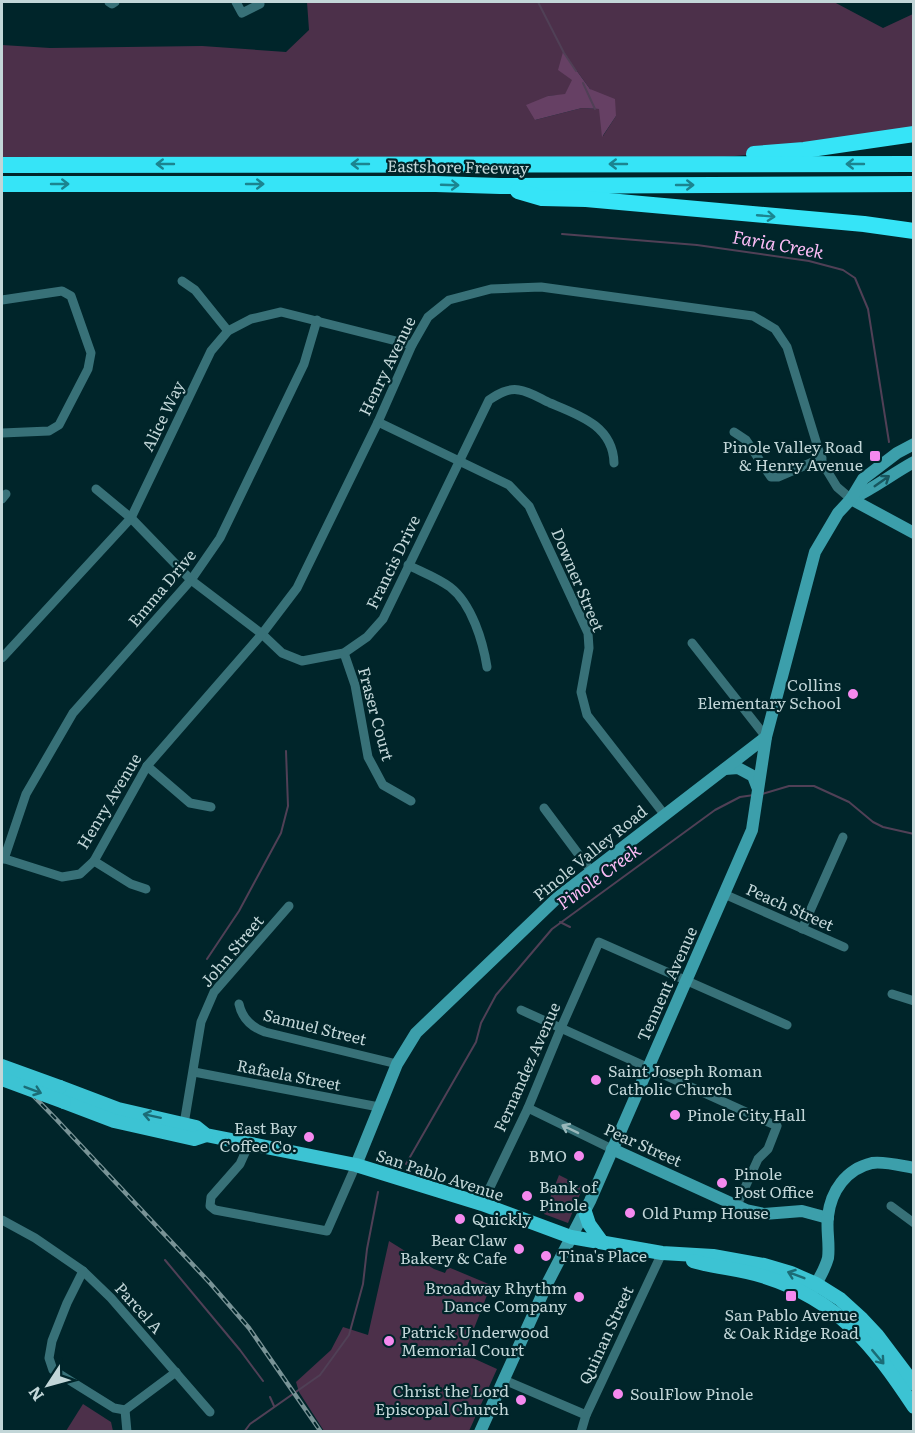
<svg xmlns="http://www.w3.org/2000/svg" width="915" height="1433" font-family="Literata,serif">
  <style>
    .green { fill: #4c304a; fill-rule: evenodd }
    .forest { fill: #664064 }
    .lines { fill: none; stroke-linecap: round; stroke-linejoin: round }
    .stream { stroke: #504056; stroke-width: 2 }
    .street { stroke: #387178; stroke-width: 9 }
    .secondary { stroke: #3c9fab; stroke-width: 12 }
    .primary { stroke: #3cc3d3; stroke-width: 14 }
    .highway { stroke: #36e4f7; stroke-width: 16 }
    .rail-casing { stroke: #789396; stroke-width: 4.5 }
    .rail { stroke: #00252a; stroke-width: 2; stroke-dasharray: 7; stroke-linecap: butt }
    .primary-bridge { stroke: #3cc3d3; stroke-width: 14 }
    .oneway { stroke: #1b8490 }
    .oneway2 { stroke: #18565e }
    .oneway3 { stroke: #1b6c76 }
    .oneway4 { stroke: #99b8bb }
    .poi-dot { fill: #f589ef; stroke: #00252a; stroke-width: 2 }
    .labels { text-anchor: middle; stroke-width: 4.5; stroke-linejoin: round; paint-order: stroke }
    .street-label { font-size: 16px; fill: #c2d6d8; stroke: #00252a }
    .poi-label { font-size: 16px; fill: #c2d6d8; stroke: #00252a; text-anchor: start }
    .water-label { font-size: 18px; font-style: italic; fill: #fbbcf6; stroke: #00252a }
  </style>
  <rect width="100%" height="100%" fill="#00252a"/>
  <g class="green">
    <path d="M307,2H834L883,28L913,14V134L804,150L642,164L2,165V45L50,48L202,46L286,52L309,30ZM563,52L590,89L616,116L603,136L600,109L582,108L535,120L548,96L565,95L573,80Z"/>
    <polygon points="559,1175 583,1187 568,1223 544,1214"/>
    <polygon points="389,1241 434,1269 445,1273 448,1267 491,1285 464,1354 497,1369 469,1431 324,1431 299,1392 296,1382 331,1350 343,1327 368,1335"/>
    <polygon points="83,1404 111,1422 113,1431 66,1431"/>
  </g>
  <polygon class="forest" points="563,52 590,89 615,99 616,116 602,137 599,109 582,108 535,120 526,105 548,96 565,94 572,80 558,70"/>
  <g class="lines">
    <g class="stream">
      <polyline points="538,2 564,53 576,71"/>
      <polyline points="583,83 595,109"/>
      <polyline points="562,234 697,245 809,261 843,270 855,278 868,309 889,442"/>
      <polyline points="762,794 789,786 814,786 849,802 873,822 883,827 914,834"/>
      <polyline points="560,922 570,927"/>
      <polyline points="207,959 239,911 281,833 288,806 286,751"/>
      <polyline points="406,1164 476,1042 481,1023 496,995 552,929 715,810 740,797 754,795"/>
      <polyline points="165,1260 240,1350 263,1381"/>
      <polyline points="270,1397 274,1406"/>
      <polyline points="244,1432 250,1424 320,1375 349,1335 363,1284 367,1249 378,1192"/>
    </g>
    <g class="street">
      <polyline points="109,2 112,4 115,2"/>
      <polyline points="236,2 242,13 260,4 259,2"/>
      <polyline points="182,281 195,290 228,331"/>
      <polyline points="2,300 62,291 71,296 91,353 88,369 59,425 49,431 2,433"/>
      <polyline points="378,422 509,485 529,506 588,633 589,648 581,692 587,715 664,814"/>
      <polyline points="734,432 746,440 771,477 778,477 822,458"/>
      <path d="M96,489L131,518L191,580L262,634L282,653L302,661L344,653L367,637L383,619L489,400C498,394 508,388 519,390C529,391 541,399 550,403C579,415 613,426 614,463"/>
      <polyline points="2,499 6,494"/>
      <path d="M408,565C422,572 438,578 450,587C472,604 483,642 487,667"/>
      <polyline points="692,643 766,737"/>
      <polyline points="344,653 355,685 368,757 383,785 411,801"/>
      <polyline points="2,658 131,518 211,351 228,331 251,319 281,312 412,345"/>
      <polyline points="147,766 190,803 211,807"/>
      <polyline points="544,808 591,871"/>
      <polyline points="2,858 62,877 80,874 94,861 147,766 262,634 297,588 378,422 412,345 428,317 449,300 491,289 541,287 753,316 775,329 787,347 823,464 837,487 851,499"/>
      <polyline points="4,859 26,794 73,713 191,580 220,538 304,364 317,320"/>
      <polyline points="94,861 131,884 146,889"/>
      <polyline points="724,894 844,947"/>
      <polyline points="802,929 843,837"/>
      <polyline points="892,994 914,1001"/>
      <path d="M239,1004C242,1018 251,1027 265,1032L397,1064"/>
      <polyline points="521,1010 777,1126 768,1149 758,1159 737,1205"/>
      <polyline points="194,1072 379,1107"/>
      <polyline points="528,1108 612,1149"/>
      <polyline points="184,1124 201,1022 214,992 289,906"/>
      <polyline points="249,1144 240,1164 211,1197 210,1206 215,1210 327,1231 356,1165"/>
      <polyline points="482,1204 528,1108 561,1028 599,942 787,1025"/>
      <polyline points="891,1206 914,1223"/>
      <polyline points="2,1220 35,1238 83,1271 111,1298 210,1412"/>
      <polyline points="83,1271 67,1303 52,1341 49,1358 53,1370 114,1408 125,1410 176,1372"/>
      <polyline points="504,1380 586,1415"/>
      <polyline points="125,1410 127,1432"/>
      <polyline points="581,1432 586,1415 662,1253"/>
    </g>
    <g class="secondary">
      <path d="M851,499C873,489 892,474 914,462"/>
      <polyline points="851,499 914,533"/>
      <polyline points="725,769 738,768 753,776 758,789"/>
      <polyline points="612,1149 746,1210 764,1214 802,1211 828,1218"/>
      <polyline points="356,1165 397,1064 416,1033 557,898 766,737"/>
      <path d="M812,1291C818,1281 825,1269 828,1258C830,1243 826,1230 828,1216C831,1191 846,1169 872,1163C884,1161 902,1166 914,1168"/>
      <polyline points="480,1432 548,1282 590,1201 752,830 766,737 815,552 838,513 851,499 863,479 897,453 914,444"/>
    </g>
    <g class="primary">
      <polyline points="60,1087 118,1109 196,1127 206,1135 356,1165 482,1204 571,1237 662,1253 713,1256 764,1265 791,1273 816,1284 840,1299 862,1319 877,1335 914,1384"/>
      <polyline points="64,1102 114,1121 194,1139 206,1135"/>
      <polyline points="585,1212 589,1224 602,1242"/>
      <path d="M693,1261C716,1268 742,1269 765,1277C838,1300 873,1345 914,1407"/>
    </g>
    <g class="highway">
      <polyline points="754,154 804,150 914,134"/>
      <polyline points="2,165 914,164"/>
      <polyline points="2,184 436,184 500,186 914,184"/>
      <polyline points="518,191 542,198 586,199 864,224 914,231"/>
    </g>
    <defs>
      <polyline id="rail" points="2,1064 56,1119 210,1283 249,1328 321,1432"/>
    </defs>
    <use href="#rail" class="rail-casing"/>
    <use href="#rail" class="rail"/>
    <g class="primary-bridge">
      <polyline points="2,1066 60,1087"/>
      <polyline points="2,1079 64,1102"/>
    </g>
  </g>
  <defs><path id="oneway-shaft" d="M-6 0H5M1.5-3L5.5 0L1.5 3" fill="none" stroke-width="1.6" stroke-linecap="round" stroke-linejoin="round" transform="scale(1.5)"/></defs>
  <g class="oneway">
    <use href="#oneway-shaft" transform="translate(165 164) rotate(180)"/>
    <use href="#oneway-shaft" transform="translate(360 164) rotate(180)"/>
    <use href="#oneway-shaft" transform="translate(618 164) rotate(180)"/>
    <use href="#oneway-shaft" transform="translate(855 164) rotate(180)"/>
    <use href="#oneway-shaft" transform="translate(60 184)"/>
    <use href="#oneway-shaft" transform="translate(255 184)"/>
    <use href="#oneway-shaft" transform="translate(450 185) rotate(2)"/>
    <use href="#oneway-shaft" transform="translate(685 185)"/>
    <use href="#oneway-shaft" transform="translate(766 216) rotate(5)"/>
  </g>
  <use class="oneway2" href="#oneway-shaft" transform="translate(882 481) rotate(-35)"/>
  <g class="oneway3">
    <use href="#oneway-shaft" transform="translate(33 1090) rotate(21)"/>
    <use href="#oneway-shaft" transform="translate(152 1116) rotate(-168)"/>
    <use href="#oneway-shaft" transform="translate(796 1275) rotate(-159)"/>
    <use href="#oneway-shaft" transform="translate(878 1357) rotate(50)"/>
  </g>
  <use class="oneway4" href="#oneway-shaft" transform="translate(570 1129) rotate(-154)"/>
  <g class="poi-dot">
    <rect x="869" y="450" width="12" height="12" rx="3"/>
    <circle cx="853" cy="694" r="6"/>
    <circle cx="596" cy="1080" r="6"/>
    <circle cx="675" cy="1115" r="6"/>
    <circle cx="309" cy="1137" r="6"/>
    <circle cx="579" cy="1156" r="6"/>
    <circle cx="722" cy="1183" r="6"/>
    <circle cx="527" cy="1196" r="6"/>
    <circle cx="630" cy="1213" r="6"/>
    <circle cx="460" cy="1219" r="6"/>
    <circle cx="519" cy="1249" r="6"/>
    <circle cx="546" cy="1256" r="6"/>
    <rect x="785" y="1290" width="12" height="12" rx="3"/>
    <circle cx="579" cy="1297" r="6"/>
    <circle cx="389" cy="1341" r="6"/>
    <circle cx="618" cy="1394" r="6"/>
    <circle cx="521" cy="1400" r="6"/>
  </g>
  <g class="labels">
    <g class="street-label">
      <text transform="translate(458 167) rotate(1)" y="6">Eastshore Freeway</text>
      <text transform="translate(387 366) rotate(-64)" y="6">Henry Avenue</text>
      <text transform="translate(163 416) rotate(-64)" y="6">Alice Way</text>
      <text transform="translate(393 562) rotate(-64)" y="6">Francis Drive</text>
      <text transform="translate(578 580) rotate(67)" y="6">Downer Street</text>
      <text transform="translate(162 588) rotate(-50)" y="6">Emma Drive</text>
      <text transform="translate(376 714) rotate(75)" y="6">Fraser Court</text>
      <text transform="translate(109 801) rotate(-59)" y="6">Henry Avenue</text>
      <text transform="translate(590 853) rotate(-39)" y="6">Pinole Valley Road</text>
      <text transform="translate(790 907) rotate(24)" y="6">Peach Street</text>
      <text transform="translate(232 951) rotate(-50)" y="6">John Street</text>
      <text transform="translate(667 984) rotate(-66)" y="6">Tennent Avenue</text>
      <text transform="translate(315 1027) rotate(14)" y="6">Samuel Street</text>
      <text transform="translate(527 1067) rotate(-66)" y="6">Fernandez Avenue</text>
      <text transform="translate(289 1075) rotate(11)" y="6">Rafaela Street</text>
      <text transform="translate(643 1145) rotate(24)" y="6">Pear Street</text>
      <text transform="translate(440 1175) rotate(18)" y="6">San Pablo Avenue</text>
      <text transform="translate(139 1308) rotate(48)" y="6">Parcel A</text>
      <text transform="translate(606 1335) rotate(-65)" y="6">Quinan Street</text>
    </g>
    <g class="poi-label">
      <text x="863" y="453" text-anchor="end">Pinole Valley Road<tspan x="863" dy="18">&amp; Henry Avenue</tspan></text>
      <text x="841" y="691" text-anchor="end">Collins<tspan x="841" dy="18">Elementary School</tspan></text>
      <text x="608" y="1077">Saint Joseph Roman<tspan x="608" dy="18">Catholic Church</tspan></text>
      <text x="687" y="1121">Pinole City Hall</text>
      <text x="297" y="1134" text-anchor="end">East Bay<tspan x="297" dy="18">Coffee Co.</tspan></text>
      <text x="567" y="1162" text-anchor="end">BMO</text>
      <text x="734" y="1180">Pinole<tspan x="734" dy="18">Post Office</tspan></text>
      <text x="539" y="1193">Bank of<tspan x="539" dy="18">Pinole</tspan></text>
      <text x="642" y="1219">Old Pump House</text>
      <text x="472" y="1225">Quickly</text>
      <text x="507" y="1246" text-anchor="end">Bear Claw<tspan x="507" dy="18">Bakery &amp; Cafe</tspan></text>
      <text x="558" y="1262">Tina's Place</text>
      <text x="567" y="1294" text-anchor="end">Broadway Rhythm<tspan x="567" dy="18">Dance Company</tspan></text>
      <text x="791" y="1321" text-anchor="middle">San Pablo Avenue<tspan x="791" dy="18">&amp; Oak Ridge Road</tspan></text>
      <text x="401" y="1338">Patrick Underwood<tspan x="401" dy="18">Memorial Court</tspan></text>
      <text x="509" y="1397" text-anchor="end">Christ the Lord<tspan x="509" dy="18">Episcopal Church</tspan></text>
      <text x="630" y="1400">SoulFlow Pinole</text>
    </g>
    <g class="water-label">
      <text transform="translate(778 245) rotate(10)" y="6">Faria Creek</text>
      <text transform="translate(599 877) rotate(-36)" y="6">Pinole Creek</text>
    </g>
  </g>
  <rect width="915" height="1433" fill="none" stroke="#c2d6d8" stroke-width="6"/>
  <g transform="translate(48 1385) rotate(234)" stroke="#00252a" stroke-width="4.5" paint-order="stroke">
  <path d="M0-4.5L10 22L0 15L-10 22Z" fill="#c2d6d8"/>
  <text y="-9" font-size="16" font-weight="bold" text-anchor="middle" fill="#c2d6d8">N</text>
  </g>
</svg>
